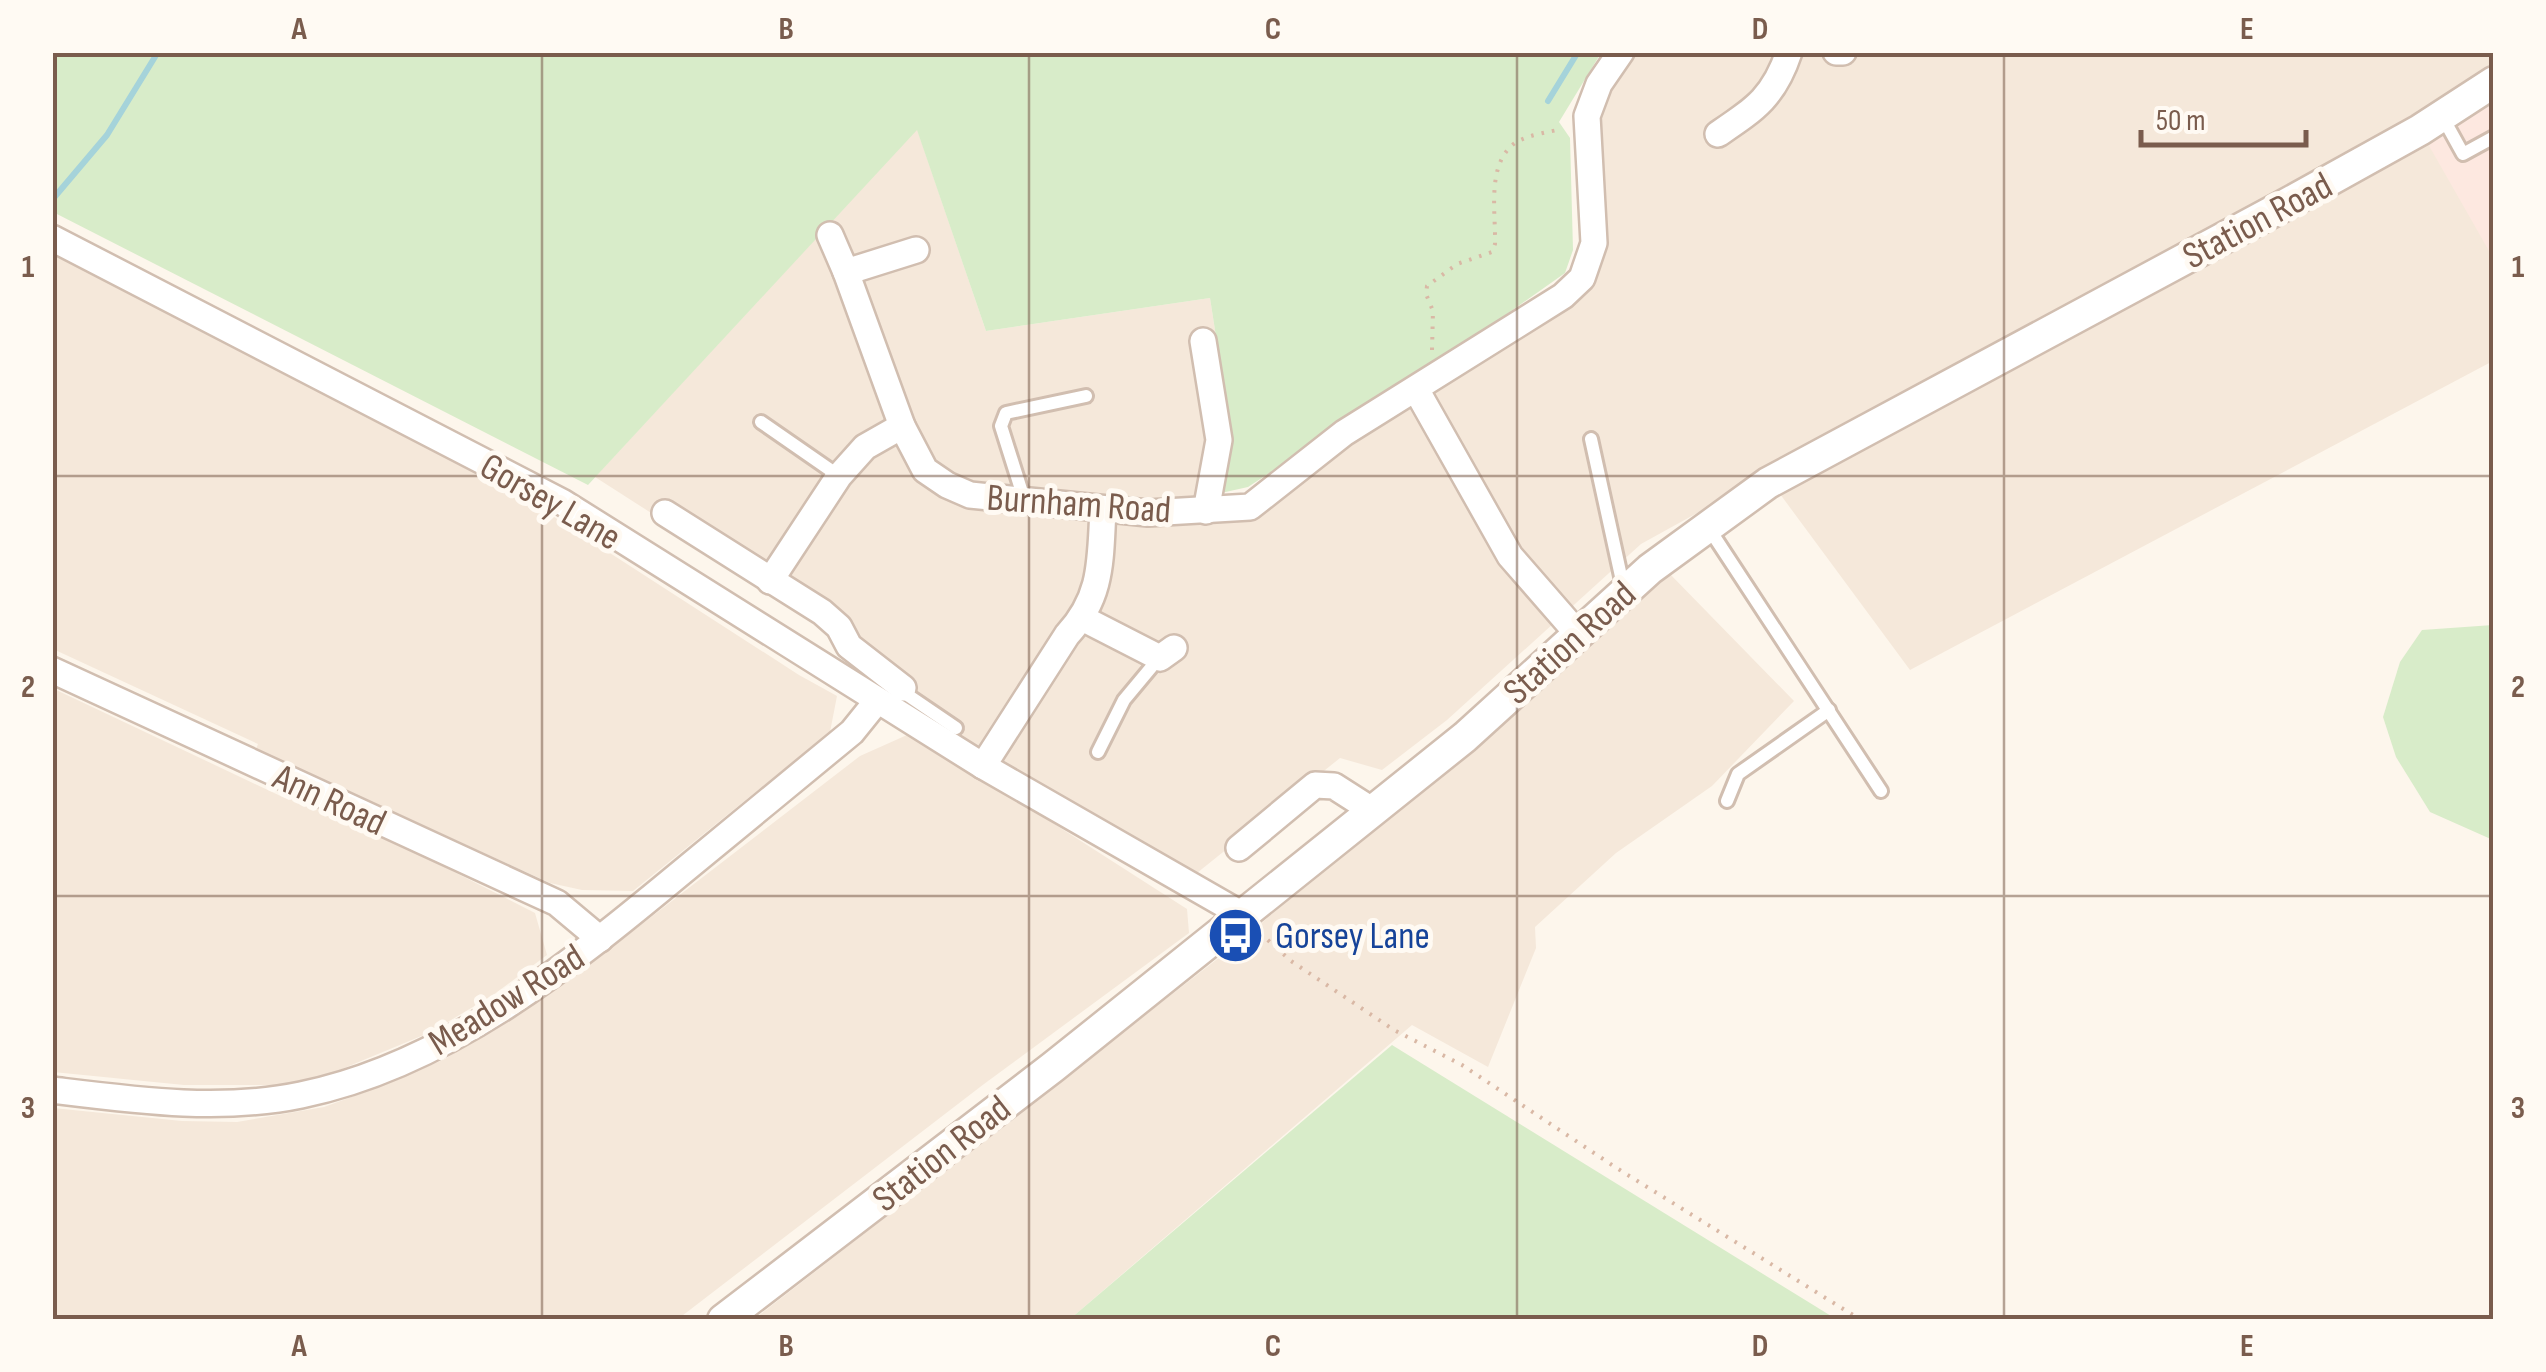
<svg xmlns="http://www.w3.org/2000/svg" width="2546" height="1372" font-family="'Sofia Sans Condensed',sans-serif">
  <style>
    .residential { fill: #f5e8da }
    .commercial { fill: #fde8e0 }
    .green { fill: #d8ecc9 }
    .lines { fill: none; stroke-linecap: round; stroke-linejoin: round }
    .stream { stroke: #a5d3da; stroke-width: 6 }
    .service-casing { stroke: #d1beb0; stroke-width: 18 }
    .minor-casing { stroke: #d1beb0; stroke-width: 30 }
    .tertiary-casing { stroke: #d1beb0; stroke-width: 35 }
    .path { stroke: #d9b8a5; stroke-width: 4; stroke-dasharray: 2.5 8; stroke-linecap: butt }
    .service { stroke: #fff; stroke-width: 12 }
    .minor { stroke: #fff; stroke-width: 25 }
    .tertiary { stroke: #fff; stroke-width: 30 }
    .grid { fill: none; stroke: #7a5c4d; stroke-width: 2.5; stroke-opacity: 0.55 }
    .labels { text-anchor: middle; stroke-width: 10; stroke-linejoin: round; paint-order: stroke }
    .street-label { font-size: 38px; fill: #7a5c4d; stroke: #fffaf3 }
    .transit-label { font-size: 38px; fill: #164399; stroke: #fffaf3; text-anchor: start }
    .neatline { fill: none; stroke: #7a5c4d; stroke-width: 4 }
    .grid-label { font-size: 32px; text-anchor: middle; font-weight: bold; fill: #7a5c4d }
  </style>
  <rect width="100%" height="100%" fill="#fdf6ec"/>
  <g class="residential">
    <polygon points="1629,53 2493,53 2493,361 1910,670 1780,494 2247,240 2233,217 1641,544 1447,720 1382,770 1340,758 1192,877 966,740 842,653 826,625 595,477 917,129 986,331 1210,298 1226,401 1229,447 1221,493 1223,500 1234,502 1591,278 1603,219 1601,123 1606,93"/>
    <polygon points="53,254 264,359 548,513 799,675 837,696 830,732 633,891 582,890 550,883 256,749 258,744 53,649"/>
    <polygon points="1668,572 1794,701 1712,786 1616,853 1535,927 1536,948 1488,1067 1412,1025 1070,1319 753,1320 1243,939"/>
    <polygon points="52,688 289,800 291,794 395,842 535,913 547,955 493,995 431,1032 325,1076 294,1085 184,1085 53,1072"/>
    <polygon points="907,735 970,770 1187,909 1189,933 984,1084 678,1319 53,1320 53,1108 182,1121 237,1122 324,1107 387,1084 445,1059 568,981 860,756"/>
  </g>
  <polygon class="commercial" points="2493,97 2493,258 2424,137"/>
  <g class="green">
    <polygon points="52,53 1601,53 1559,122 1570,138 1573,250 1565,273 1453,352 1248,487 1221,493 1229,447 1226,401 1210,298 986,331 917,130 588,485 53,212"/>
    <polygon points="2493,625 2494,625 2493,840 2430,812 2396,757 2383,717 2400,662 2422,630"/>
    <polygon points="1392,1045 1836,1319 1070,1319"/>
  </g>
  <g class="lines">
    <g class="stream">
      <polyline points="1548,101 1578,52"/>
      <polyline points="52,200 107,135 158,52"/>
    </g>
    <defs>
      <g id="service">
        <polyline points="2442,116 2463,154 2494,137"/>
        <polyline points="761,422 839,476"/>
        <polyline points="1591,439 1624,590"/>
        <polyline points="1025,502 1001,426 1006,413 1086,396"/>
        <polyline points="1708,527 1881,791"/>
        <polyline points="903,688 906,694 956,728"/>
        <polyline points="1098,752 1124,700 1159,658"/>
        <polyline points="1727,801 1738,774 1829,710"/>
      </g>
      <g id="minor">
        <polyline points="1836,52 1843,52"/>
        <path d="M1718,134C1755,109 1774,97 1789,52"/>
        <polyline points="830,235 846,272 902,426 925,470 947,485 970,495 1148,513 1250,507 1344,433 1563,296 1582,278 1594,243 1587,116 1599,84 1621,52"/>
        <polyline points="52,238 562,502 983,766 1241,914"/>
        <polyline points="846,272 916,250"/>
        <polyline points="1203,341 1219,440 1206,511"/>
        <polyline points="1417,391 1510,556 1578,634"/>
        <polyline points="665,513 822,612 839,627 849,646 903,688"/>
        <polyline points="770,581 839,476 865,447 902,426"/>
        <polyline points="1082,618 1160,658 1174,648"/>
        <polyline points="52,670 557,903 600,939"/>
        <path d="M983,766L1067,635C1103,596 1100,560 1103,510"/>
        <polyline points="1239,848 1315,785 1334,786 1370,809"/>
        <path d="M52,1090C134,1100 220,1112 301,1095C447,1065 571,964 682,872C739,825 795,779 852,732L877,701"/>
      </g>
      <polyline id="tertiary" points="723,1320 1053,1067 1465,737 1650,569 1768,483 2283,206 2420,130 2494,82"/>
    </defs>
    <use href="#service" class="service-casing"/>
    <use href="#minor" class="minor-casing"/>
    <use href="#tertiary" class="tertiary-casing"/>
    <g class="path">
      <path d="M1432,350L1433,311L1426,294L1427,286L1457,264L1492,252L1495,244C1496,213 1486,164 1515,143C1527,135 1549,132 1562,129"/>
      <polyline points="1260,933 1291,961 1394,1030 1462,1065 1615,1167 1861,1320"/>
    </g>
    <use href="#service" class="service"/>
    <use href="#minor" class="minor"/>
    <use href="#tertiary" class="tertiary"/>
  </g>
  <path class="grid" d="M542,52V1320M1029,52V1320M1517,52V1320M2004,52V1320M52,476H2494M52,896H2494"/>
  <defs>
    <symbol id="bus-disc" viewBox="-11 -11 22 22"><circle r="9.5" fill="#1a4fb4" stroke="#fffaf3"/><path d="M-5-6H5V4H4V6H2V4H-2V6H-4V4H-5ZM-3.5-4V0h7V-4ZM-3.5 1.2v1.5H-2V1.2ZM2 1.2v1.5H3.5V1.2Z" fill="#fff"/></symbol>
  </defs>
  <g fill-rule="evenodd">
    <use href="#bus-disc" x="1204" y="904" width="63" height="63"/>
  </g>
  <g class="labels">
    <g class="street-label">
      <text transform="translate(2257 220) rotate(-28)" y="13">Station Road</text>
      <text transform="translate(551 501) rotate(30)" y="13">Gorsey Lane</text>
      <text transform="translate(1079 503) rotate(4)" y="13">Burnham Road</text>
      <text transform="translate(1569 642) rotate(-42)" y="13">Station Road</text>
      <text transform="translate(330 799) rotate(25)" y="13">Ann Road</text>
      <text transform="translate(506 999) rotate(-32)" y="13">Meadow Road</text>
      <text transform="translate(941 1153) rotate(-38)" y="13">Station Road</text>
    </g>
    <g class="transit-label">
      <text x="1275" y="948">Gorsey Lane</text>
    </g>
  </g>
  <rect width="2546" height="1372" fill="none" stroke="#fffaf3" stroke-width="110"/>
  <path d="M2141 130v15h165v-15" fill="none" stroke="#7a5c4d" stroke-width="5"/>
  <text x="2156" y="130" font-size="30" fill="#7a5c4d" stroke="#fffaf3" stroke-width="8" paint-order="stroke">50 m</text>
  <rect x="55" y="55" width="2436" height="1262" class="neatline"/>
  <g class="grid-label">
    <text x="299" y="39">A</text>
    <text x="786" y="39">B</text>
    <text x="1273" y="39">C</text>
    <text x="1760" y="39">D</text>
    <text x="2247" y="39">E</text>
    <text x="28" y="277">1</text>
    <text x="2518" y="277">1</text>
    <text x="28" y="697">2</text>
    <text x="2518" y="697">2</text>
    <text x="28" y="1118">3</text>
    <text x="2518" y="1118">3</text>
    <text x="299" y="1356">A</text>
    <text x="786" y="1356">B</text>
    <text x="1273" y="1356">C</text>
    <text x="1760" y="1356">D</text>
    <text x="2247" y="1356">E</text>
  </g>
</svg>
